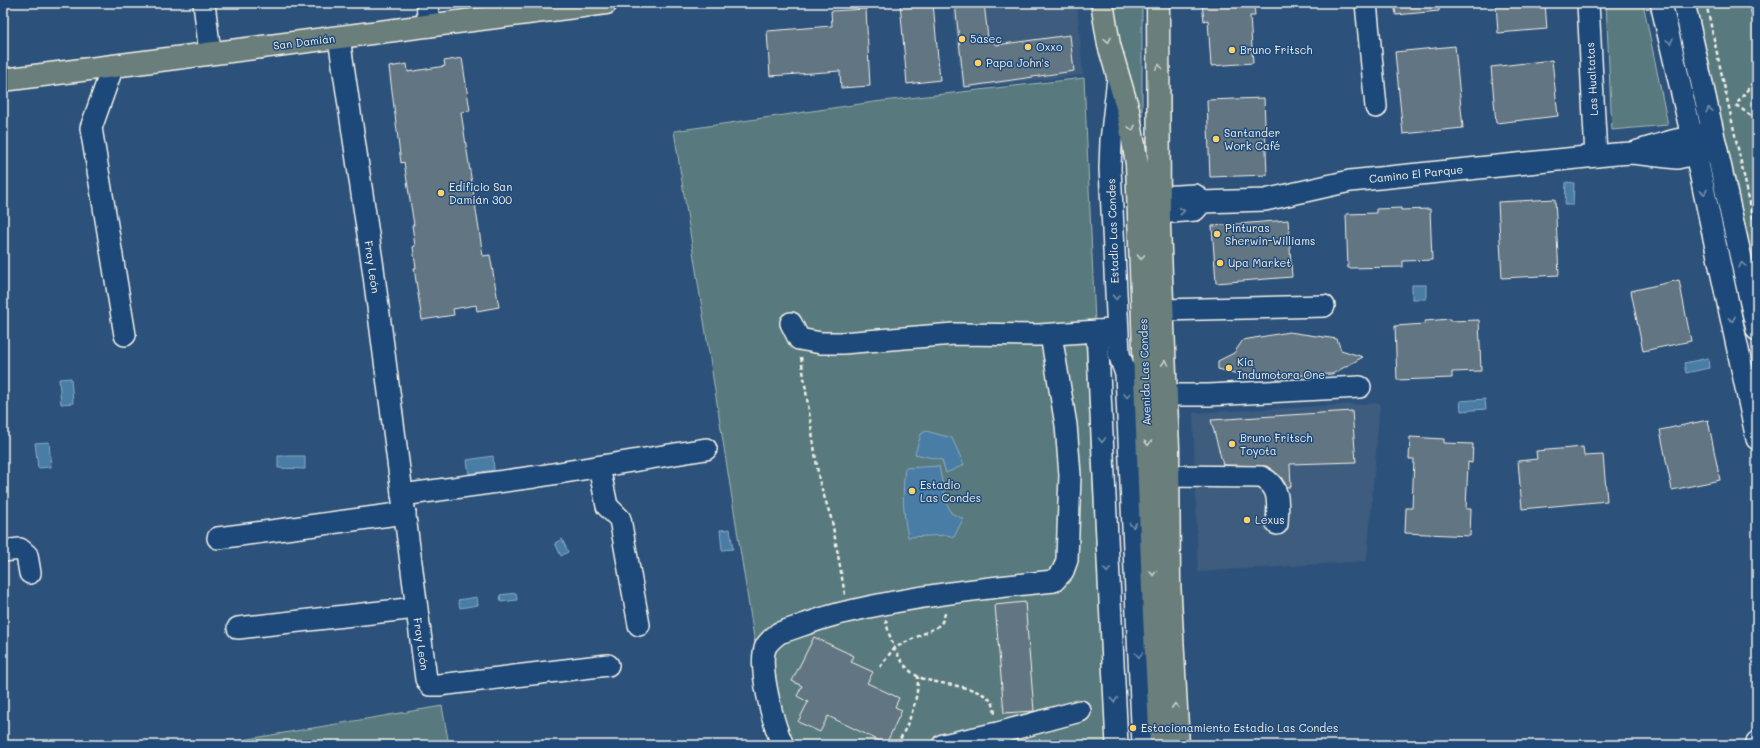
<svg xmlns="http://www.w3.org/2000/svg" width="1760" height="748" font-family="Mali,sans-serif">
  <style>
    .built { fill: #3c5c7e }
    .green { fill: #597a7e; stroke: #a6b6b3 }
    .water { fill: #487da6; stroke: #8dabc0 }
    .building { fill: #627483; stroke: #f4f1e8 }
    .lines { fill: none; stroke-linecap: round; stroke-linejoin: round }
    .minor-casing { stroke: #f4f1e8; stroke-width: 24 }
    .major-casing { stroke: #f4f1e8; stroke-width: 25 }
    .path { stroke: #f4f1e8; stroke-width: 2.5; stroke-dasharray: 4 3; stroke-linecap: butt }
    .minor { stroke: #1f4a7a; stroke-width: 21 }
    .major { stroke: #6b7f7c; stroke-width: 22 }
    .oneway { stroke: #cbcfc8 }
    .oneway2 { stroke: #748da6 }
    .poi-dot { fill: #ffd166; stroke: #1f4a7a; stroke-width: 1.5 }
    .labels { text-anchor: middle; stroke-width: 3; stroke-linejoin: round; paint-order: stroke }
    .poi-label { font-size: 11px; fill: #f4f1e8; stroke: #1f4a7a; text-anchor: start }
    .street-label { font-size: 11px; fill: #f4f1e8; stroke: #1f4a7a }
  </style>
  <rect width="100%" height="100%" fill="#2c527c"/>
  <filter id="ink" filterUnits="userSpaceOnUse"><feTurbulence type="fractalNoise" baseFrequency=".025" numOctaves="2"/><feDisplacementMap in="SourceGraphic" scale="8" xChannelSelector="R" yChannelSelector="G"/><feConvolveMatrix kernelMatrix="1 2 1 2 8 2 1 2 1" color-interpolation-filters="sRGB"/></filter>
  <g filter="url(#ink)">
    <g class="built">
      <polygon points="952,3 1077,3 1083,75 962,89"/>
      <polygon points="1380,403 1367,561 1198,572 1193,413"/>
    </g>
    <g class="green">
      <polygon points="1113,3 1142,3 1142,125 1123,55 1116,28"/>
      <polygon points="1606,3 1643,3 1668,125 1612,130"/>
      <polygon points="1696,3 1757,3 1757,277"/>
      <polygon points="1084,78 1095,322 1085,323 1106,745 771,745 674,131 874,102"/>
      <polygon points="442,706 449,745 232,745 231,742"/>
    </g>
    <g class="water">
      <polygon points="1566,182 1574,183 1573,205 1565,205"/>
      <rect x="1412" y="285" width="14" height="14"/>
      <polygon points="1708,358 1709,368 1686,373 1684,363"/>
      <polygon points="71,378 73,403 61,404 59,379"/>
      <polygon points="1485,399 1486,409 1461,411 1460,401"/>
      <polygon points="926,431 952,438 964,465 946,473 942,460 915,454 921,434"/>
      <polygon points="49,442 51,467 38,468 35,443"/>
      <polygon points="278,456 305,456 305,469 278,468"/>
      <polygon points="493,456 494,470 469,474 467,460"/>
      <path d="M939,466L946,501L951,513L963,519L954,537L947,535L908,537C903,513 902,492 905,468Z"/>
      <polygon points="730,529 733,549 722,550 720,530"/>
      <polygon points="562,539 568,552 561,556 555,543"/>
      <polygon points="516,593 517,600 501,602 500,595"/>
      <polygon points="477,597 478,605 460,608 458,600"/>
    </g>
    <g class="building">
      <polygon points="900,3 933,3 940,80 907,84"/>
      <polygon points="955,3 984,3 988,38 996,45 1070,35 1074,71 964,87"/>
      <polygon points="1202,3 1254,3 1255,16 1250,16 1253,63 1211,66 1208,20 1204,21"/>
      <polygon points="1394,3 1439,3 1439,11 1396,15"/>
      <polygon points="1496,3 1545,3 1547,29 1498,33"/>
      <polygon points="866,9 870,86 841,88 840,71 770,76 767,31 832,26 831,11"/>
      <polygon points="1455,46 1463,128 1403,134 1395,52"/>
      <polygon points="462,58 470,111 461,112 483,256 490,255 499,307 477,311 476,305 453,309 454,315 422,320 414,268 416,268 413,247 415,246 412,225 414,225 404,162 401,163 389,67 407,64 408,72 445,66 444,61"/>
      <polygon points="1552,60 1558,116 1496,123 1491,67"/>
      <polygon points="1264,98 1267,175 1210,177 1207,100"/>
      <polygon points="1555,199 1559,275 1502,278 1498,202"/>
      <polygon points="1401,208 1401,210 1430,209 1432,260 1403,261 1403,267 1348,268 1346,214 1376,213 1376,209"/>
      <polygon points="1288,220 1292,277 1216,283 1212,226"/>
      <polygon points="1679,280 1691,341 1643,351 1631,291"/>
      <polygon points="1450,319 1450,321 1479,320 1481,371 1452,372 1452,378 1397,380 1395,326 1425,324 1425,321"/>
      <polygon points="1289,332 1337,339 1341,350 1363,357 1332,374 1250,377 1218,369 1218,361 1234,353 1243,340"/>
      <polygon points="1352,411 1356,462 1290,464 1291,487 1287,487 1281,477 1267,466 1223,465 1211,420"/>
      <polygon points="1708,420 1720,480 1672,490 1660,430"/>
      <polygon points="1410,437 1444,439 1444,443 1473,444 1472,463 1468,462 1466,509 1471,509 1470,536 1405,533 1406,508 1412,508 1414,459 1409,459"/>
      <polygon points="1583,447 1584,456 1603,455 1607,501 1522,509 1518,461 1537,459 1536,451"/>
      <polygon points="1025,602 1034,711 1004,713 995,605"/>
      <polygon points="814,637 854,656 851,662 873,672 867,683 899,698 895,707 902,710 886,744 828,716 820,732 798,722 808,702 797,696 802,686 792,681"/>
    </g>
    <g class="lines">
      <defs>
        <g id="minor">
          <polyline points="204,3 210,53"/>
          <polyline points="427,3 429,26"/>
          <polyline points="1366,3 1376,107"/>
          <polyline points="1588,3 1596,156"/>
          <polyline points="1661,3 1696,154 1757,439"/>
          <polyline points="1684,3 1757,330"/>
          <polyline points="339,38 373,268 426,679 430,685 439,685 608,665"/>
          <polyline points="113,66 91,128 125,335"/>
          <polyline points="1118,78 1111,141 1110,168 1119,354 1126,374 1143,745"/>
          <polyline points="1638,151 1672,141 1704,134"/>
          <polyline points="1159,197 1195,195 1202,202"/>
          <polyline points="1159,213 1195,210 1202,202 1265,200 1350,181 1616,154 1632,153 1677,158 1717,149"/>
          <polyline points="1162,310 1324,306"/>
          <polyline points="791,323 799,339 821,343 842,343 954,334 1039,335 1112,330"/>
          <polyline points="1097,331 1117,745"/>
          <polyline points="1166,395 1209,395 1360,387"/>
          <polyline points="599,467 607,506 620,519 639,625"/>
          <path d="M1168,476L1261,477C1281,486 1278,504 1277,524"/>
          <polyline points="402,495 534,477 706,449"/>
          <polyline points="218,538 405,513"/>
          <polyline points="3,551 20,549 27,555 30,573"/>
          <polyline points="238,628 416,608"/>
          <path d="M783,745C774,727 757,665 766,646C769,641 774,637 779,633C801,626 823,617 846,612C914,596 984,588 1054,581L1063,571L1067,560L1070,475L1066,425L1051,335"/>
          <polyline points="943,745 998,733 1080,711"/>
          <polyline points="1757,745 1757,742"/>
        </g>
        <g id="major">
          <polyline points="1102,3 1109,45 1128,110 1137,164 1154,615 1161,745"/>
          <polyline points="1158,3 1159,226 1168,448 1169,580 1178,745"/>
          <polyline points="3,80 606,3"/>
        </g>
      </defs>
      <use href="#minor" class="minor-casing"/>
      <use href="#major" class="major-casing"/>
      <g class="path">
        <polyline points="1706,3 1757,235"/>
        <polyline points="1750,3 1757,35"/>
        <polyline points="1757,77 1736,105 1757,120"/>
        <polyline points="801,357 819,480 832,521 845,595"/>
        <path d="M886,620C889,639 900,668 919,677C939,686 982,684 993,704C994,708 995,713 995,716"/>
        <polyline points="880,667 894,648 937,627 942,622 946,611"/>
        <path d="M897,745C909,723 918,702 918,677"/>
      </g>
      <use href="#minor" class="minor"/>
      <use href="#major" class="major"/>
    </g>
    <defs><path id="oneway-chevron" d="M-2-3.5L2.5 0L-2 3.5" fill="none" stroke-width="1.6" stroke-linecap="round" stroke-linejoin="round"/></defs>
    <g class="oneway">
      <use href="#oneway-chevron" transform="translate(1108 40) rotate(80)"/>
      <use href="#oneway-chevron" transform="translate(1159 67) rotate(-92)"/>
      <use href="#oneway-chevron" transform="translate(1132 128) rotate(78)"/>
      <use href="#oneway-chevron" transform="translate(1141 257) rotate(88)"/>
      <use href="#oneway-chevron" transform="translate(1165 363) rotate(-93)"/>
      <use href="#oneway-chevron" transform="translate(1148 443) rotate(88)"/>
      <use href="#oneway-chevron" transform="translate(1153 573) rotate(88)"/>
      <use href="#oneway-chevron" transform="translate(1175 706) rotate(-94)"/>
    </g>
    <g class="oneway2">
      <use href="#oneway-chevron" transform="translate(1670 41) rotate(77)"/>
      <use href="#oneway-chevron" transform="translate(1709 110) rotate(-103)"/>
      <use href="#oneway-chevron" transform="translate(1704 192) rotate(78)"/>
      <use href="#oneway-chevron" transform="translate(1182 211) rotate(-6)"/>
      <use href="#oneway-chevron" transform="translate(1742 265) rotate(-103)"/>
      <use href="#oneway-chevron" transform="translate(1116 297) rotate(88)"/>
      <use href="#oneway-chevron" transform="translate(1732 319) rotate(78)"/>
      <use href="#oneway-chevron" transform="translate(1127 395) rotate(87)"/>
      <use href="#oneway-chevron" transform="translate(1102 440) rotate(88)"/>
      <use href="#oneway-chevron" transform="translate(1133 525) rotate(87)"/>
      <use href="#oneway-chevron" transform="translate(1107 570) rotate(88)"/>
      <use href="#oneway-chevron" transform="translate(1139 655) rotate(87)"/>
      <use href="#oneway-chevron" transform="translate(1114 700) rotate(87)"/>
    </g>
  </g>
  <g class="poi-dot">
    <circle cx="962" cy="39" r="4"/>
    <circle cx="1028" cy="47" r="4"/>
    <circle cx="1232" cy="50" r="4"/>
    <circle cx="978" cy="63" r="4"/>
    <circle cx="1216" cy="139" r="4"/>
    <circle cx="441" cy="193" r="4"/>
    <circle cx="1217" cy="234" r="4"/>
    <circle cx="1220" cy="263" r="4"/>
    <circle cx="1229" cy="368" r="4"/>
    <circle cx="1232" cy="444" r="4"/>
    <circle cx="912" cy="491" r="4"/>
    <circle cx="1247" cy="520" r="4"/>
    <circle cx="1133" cy="728" r="4"/>
  </g>
  <g class="labels">
    <g class="poi-label">
      <text x="970" y="43">5àsec</text>
      <text x="1036" y="51">Oxxo</text>
      <text x="1240" y="54">Bruno Fritsch</text>
      <text x="986" y="67">Papa John's</text>
      <text x="1224" y="137">Santander<tspan x="1224" dy="13">Work Café</tspan></text>
      <text x="449" y="191">Edificio San<tspan x="449" dy="13">Damián 300</tspan></text>
      <text x="1225" y="232">Pinturas<tspan x="1225" dy="13">Sherwin-Williams</tspan></text>
      <text x="1228" y="267">Upa Market</text>
      <text x="1237" y="366">Kia<tspan x="1237" dy="13">Indumotora One</tspan></text>
      <text x="1240" y="442">Bruno Fritsch<tspan x="1240" dy="13">Toyota</tspan></text>
      <text x="920" y="489">Estadio<tspan x="920" dy="13">Las Condes</tspan></text>
      <text x="1255" y="524">Lexus</text>
      <text x="1141" y="732">Estacionamiento Estadio Las Condes</text>
    </g>
    <g class="street-label">
      <text transform="translate(304 42) rotate(-7)" y="4">San Damián</text>
      <text transform="translate(1592 79) rotate(-93)" y="4">Las Hualtatas</text>
      <text transform="translate(1416 174) rotate(-6)" y="4">Camino El Parque</text>
      <text transform="translate(1113 231) rotate(-92)" y="4">Estadio Las Condes</text>
      <text transform="translate(372 267) rotate(82)" y="4">Fray León</text>
      <text transform="translate(1145 372) rotate(-92)" y="4">Avenida Las Condes</text>
      <text transform="translate(421 644) rotate(82)" y="4">Fray León</text>
    </g>
  </g>
  <rect width="1760" height="748" fill="none" stroke="#1f4a7a" stroke-width="16"/>
  <rect x="8" y="8" width="1744" height="732" fill="none" stroke="#f4f1e8" stroke-width="1.5" filter="url(#ink)"/>
</svg>
